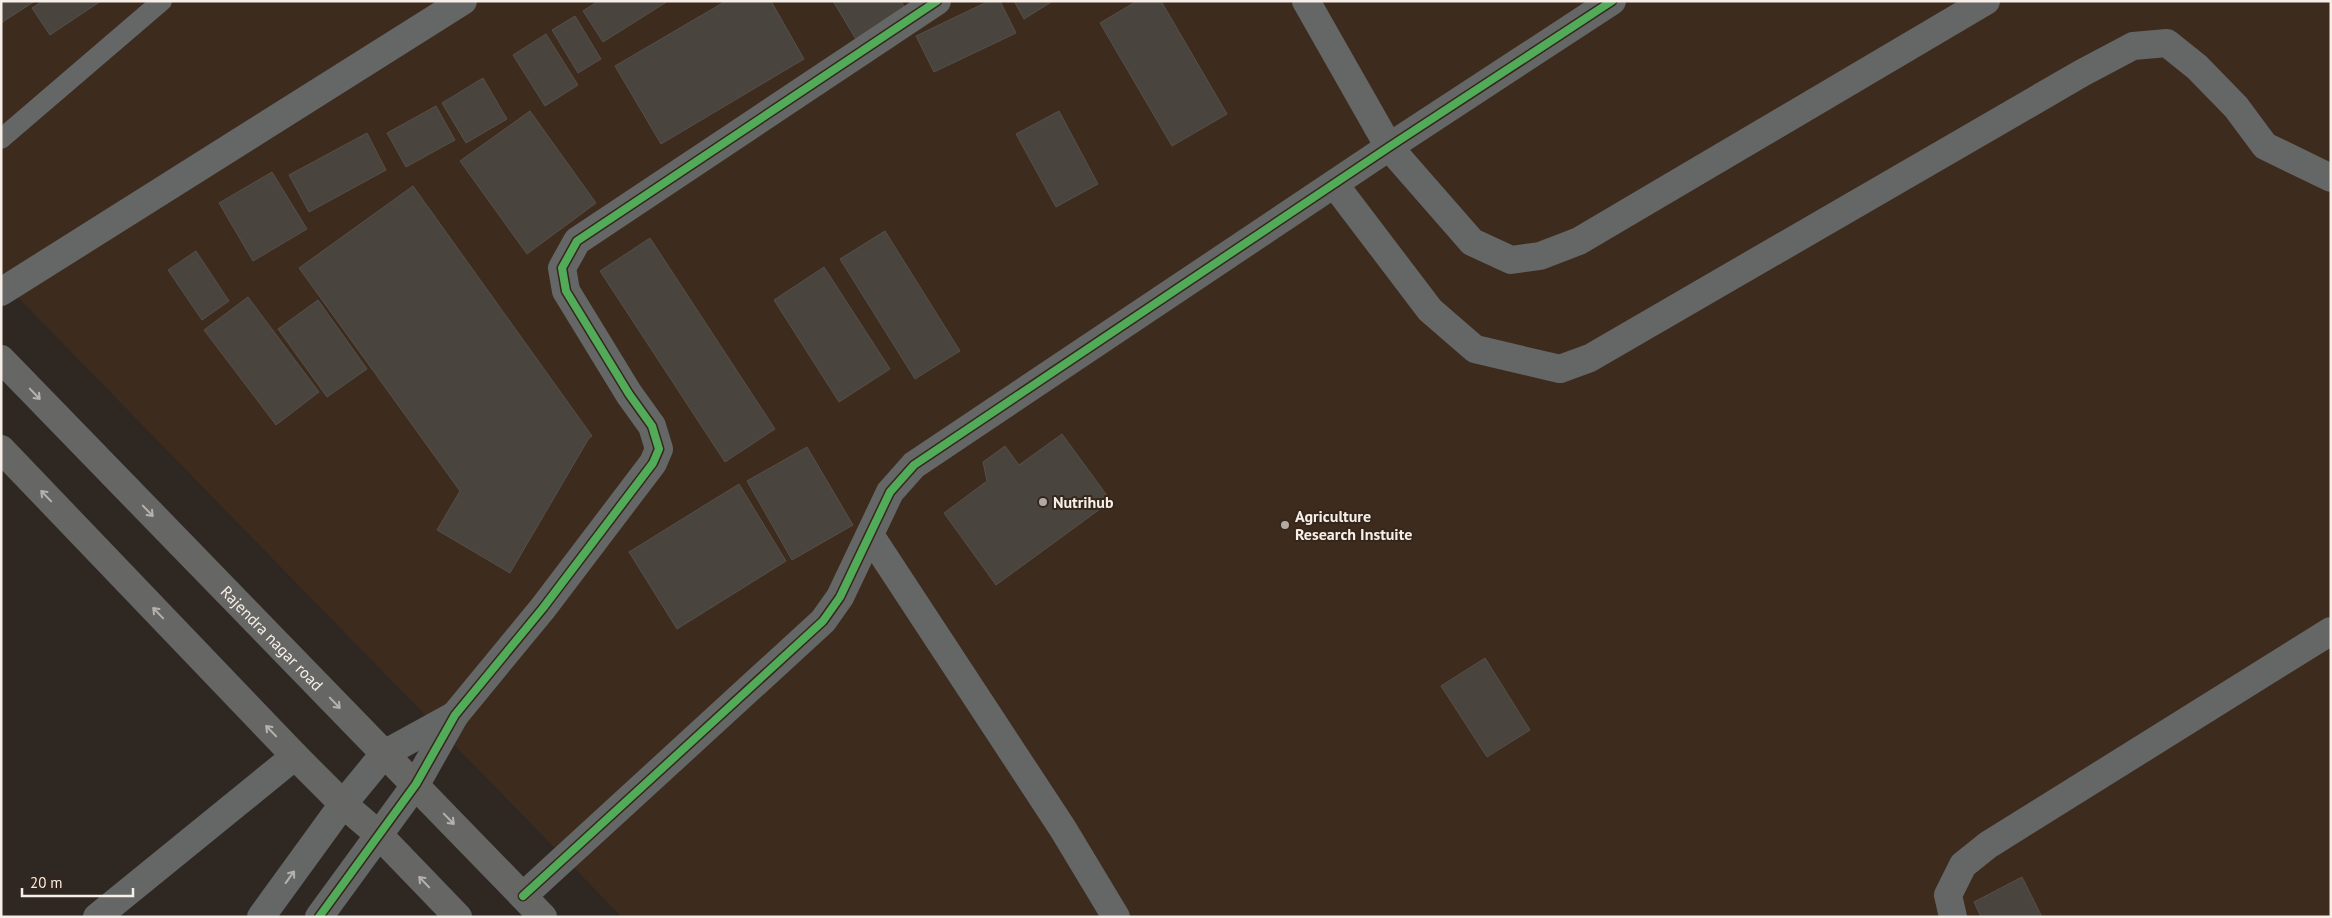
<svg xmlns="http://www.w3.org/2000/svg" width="2332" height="918" font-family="'PT Sans',sans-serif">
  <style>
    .built { fill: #3d2b1e }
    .building { fill: #49443e; stroke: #56504a }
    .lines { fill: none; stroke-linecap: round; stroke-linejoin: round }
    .service { stroke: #656766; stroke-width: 20 }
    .minor { stroke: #656766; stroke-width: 28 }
    .primary { stroke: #666764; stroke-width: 28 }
    .cycleway-casing { stroke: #35271c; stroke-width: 11 }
    .cycleway { stroke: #51ab58; stroke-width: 8 }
    .oneway { stroke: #b6b1ac }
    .oneway2 { stroke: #b5b1ad }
    .poi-dot { fill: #b1a9a2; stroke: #35271c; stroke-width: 2 }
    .labels { text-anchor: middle; stroke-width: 4; stroke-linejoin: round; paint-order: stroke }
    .poi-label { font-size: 16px; font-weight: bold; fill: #f7eee7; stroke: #35271c; text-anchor: start }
    .street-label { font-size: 16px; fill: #f7eee7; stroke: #35271c }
  </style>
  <rect width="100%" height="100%" fill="#2f2822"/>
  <polygon class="built" points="1,1 2331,1 2331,917 622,917 1,280"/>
  <g class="building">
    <polygon points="1,1 35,1 1,23"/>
    <polygon points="43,1 101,1 50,35 32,8"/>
    <polygon points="598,1 668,1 603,42 583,11"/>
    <polygon points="726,1 771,1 804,59 661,144 615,66"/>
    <polygon points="833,1 901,1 910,17 860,46"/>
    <polygon points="989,1 1000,1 1016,33 934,72 916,36"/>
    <polygon points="1014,1 1053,1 1024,19"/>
    <polygon points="1137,1 1161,1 1227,114 1172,146 1100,23"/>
    <polygon points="575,16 601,59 578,73 552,30"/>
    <polygon points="546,34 578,85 545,106 513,55"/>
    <polygon points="483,78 507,119 466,143 442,103"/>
    <polygon points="436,106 455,140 406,167 387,133"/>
    <polygon points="530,111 596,203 527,254 460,161"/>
    <polygon points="1059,111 1098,184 1056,207 1016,134"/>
    <polygon points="367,133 386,170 309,212 289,175"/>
    <polygon points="272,172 307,229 253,261 219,203"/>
    <polygon points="413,186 592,436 589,438 510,573 437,530 460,491 299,268"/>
    <polygon points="885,231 960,351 915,379 840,259"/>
    <polygon points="650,238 775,429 725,462 600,271"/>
    <polygon points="196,251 229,301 202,320 168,270"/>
    <polygon points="824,267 890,369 839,402 774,300"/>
    <polygon points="248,297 319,392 276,425 204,330"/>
    <polygon points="318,300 367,369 327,397 278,329"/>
    <polygon points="1062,434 1111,501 996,585 944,513 987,481 983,462 1005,446 1019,465"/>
    <polygon points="807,447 853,525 792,560 747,481"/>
    <polygon points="739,484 786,561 677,629 629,552"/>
    <polygon points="1485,658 1530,730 1487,757 1441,686"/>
    <polygon points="2022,877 2042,917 1981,917 1974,902"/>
  </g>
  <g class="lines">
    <polyline class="service" points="1,139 162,1"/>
    <g class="minor">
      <polyline points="1306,1 1389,147 1472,242 1511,260 1540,256 1579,241 1986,1"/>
      <polyline points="1335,185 1430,310 1475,349 1560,369 1590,358 2082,73 2133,46 2167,43 2197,67 2236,107 2265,146 2331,178"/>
      <polyline points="1,292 463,1"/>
      <polyline points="870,535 1063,829 1116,917"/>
      <polyline points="523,896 823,621 840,597 890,492 914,465 1389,147 1612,1"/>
      <polyline points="97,917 295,756"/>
      <polyline points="261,917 343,804 384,754 455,715"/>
      <polyline points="319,917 416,784 455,715 543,608 653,463 659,449 652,426 629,394 566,291 562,268 577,241 937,1"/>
      <polyline points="1953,917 1948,895 1963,865 1988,845 2331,631"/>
    </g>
    <g class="primary">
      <path id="s1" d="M1,359L543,917"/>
      <polyline points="1,449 295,756 343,804 378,834 458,917"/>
    </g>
    <defs>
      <g id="cycleway">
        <polyline points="523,896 823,621 840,597 890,492 914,465 1389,147 1612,1"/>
        <polyline points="319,917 416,784 455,715 543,608 653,463 659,449 652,426 629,394 566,291 562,268 577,241 937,1"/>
      </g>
    </defs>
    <use href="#cycleway" class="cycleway-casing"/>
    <use href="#cycleway" class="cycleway"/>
  </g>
  <defs><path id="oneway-shaft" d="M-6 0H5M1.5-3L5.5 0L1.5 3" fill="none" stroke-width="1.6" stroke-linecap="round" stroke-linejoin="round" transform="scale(1.25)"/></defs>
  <g class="oneway">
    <use href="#oneway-shaft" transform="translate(35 394) rotate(46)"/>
    <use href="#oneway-shaft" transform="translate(46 496) rotate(-134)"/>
    <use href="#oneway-shaft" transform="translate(148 511) rotate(46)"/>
    <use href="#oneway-shaft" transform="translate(158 613) rotate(-134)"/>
    <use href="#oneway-shaft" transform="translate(335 703) rotate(46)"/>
    <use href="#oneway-shaft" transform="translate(271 731) rotate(-134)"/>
    <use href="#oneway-shaft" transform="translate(449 819) rotate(46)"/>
    <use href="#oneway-shaft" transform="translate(424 882) rotate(-134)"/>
  </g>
  <use class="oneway2" href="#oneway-shaft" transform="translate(290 877) rotate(-54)"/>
  <g class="poi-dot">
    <circle cx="1043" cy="502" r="5"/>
    <circle cx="1285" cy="525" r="5"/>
  </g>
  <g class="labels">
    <g class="poi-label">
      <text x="1053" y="508">Nutrihub</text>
      <text x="1295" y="522">Agriculture<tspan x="1295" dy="18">Research Instuite</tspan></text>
    </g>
    <g class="street-label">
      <text dy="6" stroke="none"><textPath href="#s1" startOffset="389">Rajendra nagar road</textPath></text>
    </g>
  </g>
  <rect width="2332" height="918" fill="none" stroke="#f7eee7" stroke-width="5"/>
  <path d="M22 888v8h111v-8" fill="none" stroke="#f7eee7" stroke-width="2.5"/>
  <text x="30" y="888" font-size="15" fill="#f7eee7" stroke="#35271c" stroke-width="4" paint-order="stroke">20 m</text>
</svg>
